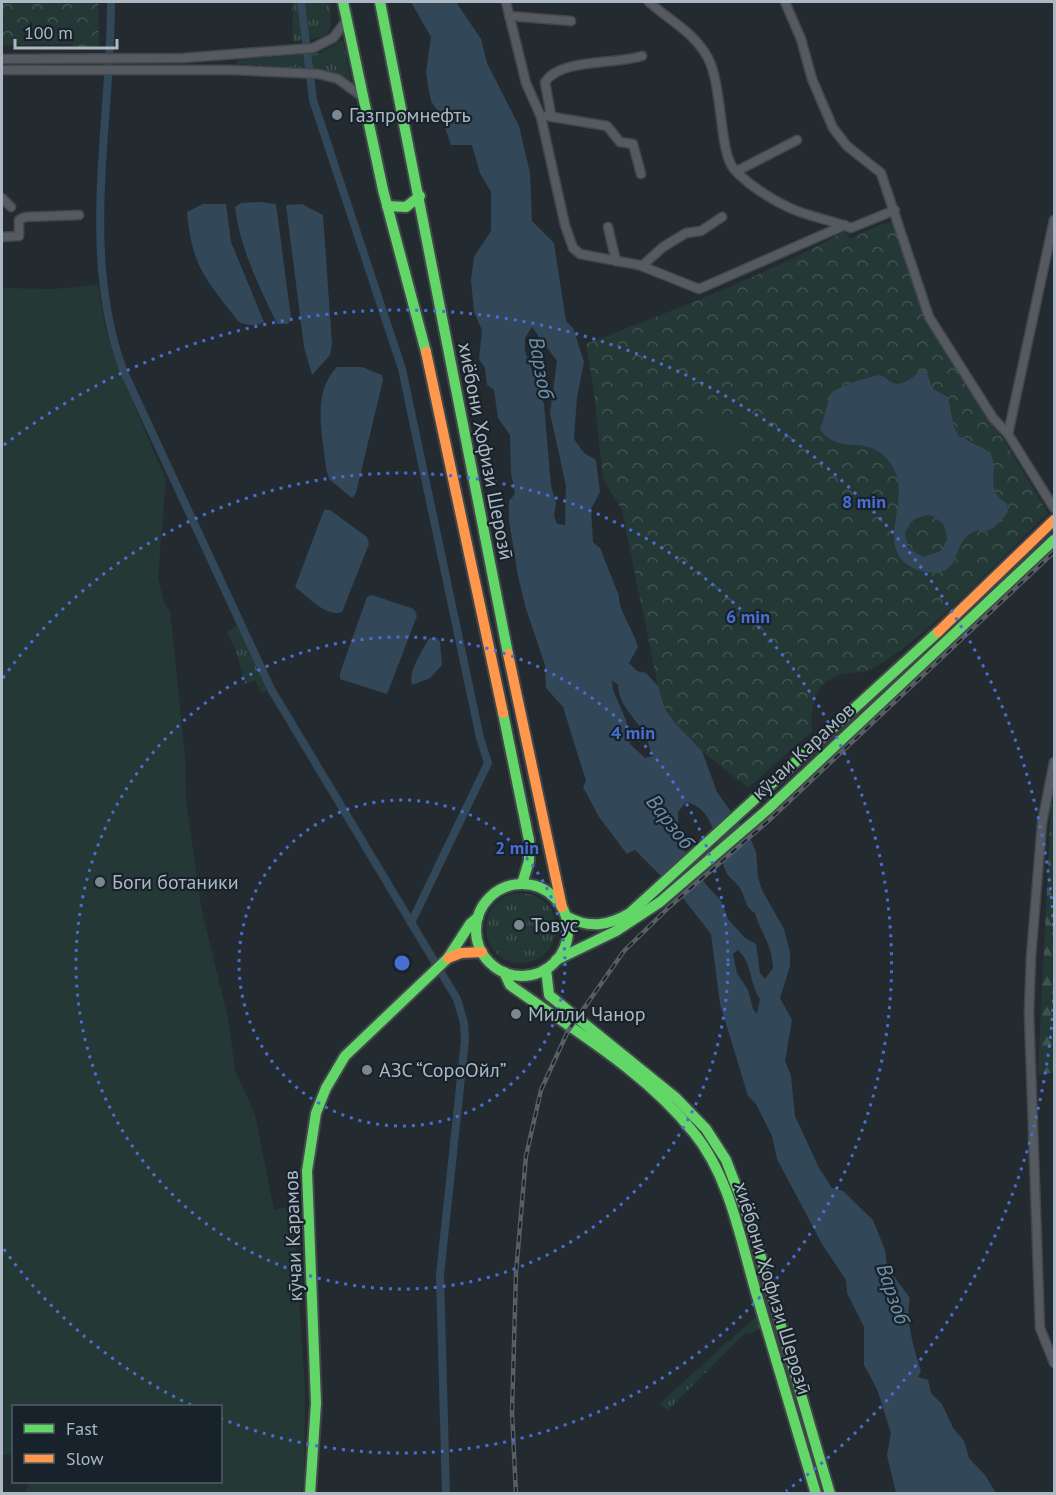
<svg xmlns="http://www.w3.org/2000/svg" width="1056" height="1495" font-family="'PT Sans',sans-serif">
  <style>
    .grass { fill: url(#grass-tufts) }
    .forest { fill: url(#forest-firs) }
    .park { fill: url(#park-crowns) }
    .garden { fill: #243836 }
    .water { fill: #324758; fill-rule: evenodd }
    .lines { fill: none; stroke-linecap: round; stroke-linejoin: round }
    .canal { stroke: #324758; stroke-width: 8 }
    .street-casing { stroke: #42474b; stroke-width: 11 }
    .fast-casing { stroke: #42474b; stroke-width: 14 }
    .slow-casing { stroke: #42474b; stroke-width: 14 }
    .street { stroke: #545a5f; stroke-width: 8 }
    .fast { stroke: #63d668; stroke-width: 10 }
    .slow { stroke: #ff974d; stroke-width: 10 }
    .rail-casing { stroke: #585e62; stroke-width: 4.5 }
    .rail { stroke: #18222a; stroke-width: 2; stroke-dasharray: 7; stroke-linecap: butt }
    .ring { fill: none; stroke: #486ed2; stroke-width: 3; stroke-dasharray: 3 6 }
    .poi-dot { fill: #7c8790; stroke: #18222a; stroke-width: 2 }
    .labels { text-anchor: middle; stroke-width: 4.5; stroke-linejoin: round; paint-order: stroke }
    .poi-label { font-size: 20px; fill: #acb8c3; stroke: #18222a; text-anchor: start }
    .street-label { font-size: 20px; fill: #acb8c3; stroke: #18222a }
    .water-label { font-size: 21px; font-style: italic; fill: #6e8ea6; stroke: #18222a }
    .centre { fill: #486ed2; stroke: #18222a; stroke-width: 3 }
    .ring-label { font-size: 18px; text-anchor: middle; font-weight: bold; fill: #486ed2; stroke: #18222a; stroke-width: 4.5; stroke-linejoin: round; paint-order: stroke }
  </style>
  <defs>
    <pattern id="grass-tufts" width="24" height="20" patternUnits="userSpaceOnUse" patternTransform="scale(1.5)"><rect width="24" height="20" fill="#243836"/><path d="M3 7l-1-3M5 7V3M7 7l1-3M15 17l-1-3M17 17v-4M19 17l1-3" fill="none" stroke="#415351"/></pattern>
    <pattern id="forest-firs" width="22" height="20" patternUnits="userSpaceOnUse" patternTransform="scale(1.5)"><rect width="22" height="20" fill="#243836"/><path d="M5 1l3.5 6h-7zM16 11l3.5 6h-7z" fill="#415351"/></pattern>
    <pattern id="park-crowns" width="20" height="18" patternUnits="userSpaceOnUse" patternTransform="scale(1.5)"><rect width="20" height="18" fill="#243836"/><path d="M2 6a3 3 0 1 1 6 0M12 15a3 3 0 1 1 6 0" fill="none" stroke="#415351"/></pattern>
  </defs>
  <rect width="100%" height="100%" fill="#242b30"/>
  <g class="grass">
    <polygon points="292,2 330,2 331,25 326,36 293,42"/>
    <polygon points="343,40 351,80 324,69 236,64 239,60 320,53"/>
    <polygon points="237,625 267,690 262,693 255,680 245,684 236,650 227,632"/>
    <circle cx="521" cy="928" r="35"/>
    <polygon points="759,1314 763,1327 749,1334 747,1331 668,1410 659,1404"/>
  </g>
  <polygon class="forest" points="1054,803 1054,1073 1038,1074 1051,804"/>
  <g class="park">
    <polygon points="2,2 98,2 99,49 72,49 71,44 2,45"/>
    <path d="M893,222L916,287L944,341L1048,513C997,561 934,632 874,668C861,676 841,668 824,684C812,696 810,716 812,731L748,788L702,751L676,724L665,709L658,686L622,510L603,478L594,393L586,344C673,310 763,277 845,231L850,239L882,224Z"/>
  </g>
  <g class="garden">
    <polygon points="98,285 105,327 117,365 166,480 158,577 165,605 170,611 185,756 186,800 201,907 228,1018 235,1070 255,1115 274,1210 293,1206 305,1390 304,1480 301,1493 25,1493 29,1482 220,1482 220,1406 14,1406 13,1455 2,1455 2,288 53,289"/>
    <polygon points="740,414 741,442 705,445 704,416"/>
  </g>
  <g class="water">
    <path d="M411,2H456L481,39L487,63L519,126L530,173L532,221L554,243L566,321L573,328L584,362L577,397L574,439L584,453L596,460L600,492L591,509L593,542L600,548L619,596C618,610 634,631 638,647L629,663L637,671L646,673L658,686L665,709L676,724L702,751L717,792L751,840L756,852L758,877L762,890L784,929L790,952V966L780,998L792,1020L785,1061L791,1076L795,1116L819,1168L832,1188L843,1191L873,1220L885,1250L887,1267L910,1298C905,1320 914,1349 921,1371L918,1377L928,1380L931,1393L942,1404L953,1428L964,1441L969,1458L985,1475L996,1493H896L887,1455L891,1433L877,1389L864,1365V1327L847,1293L846,1280L822,1244L777,1159L772,1136L756,1104L748,1096L720,1004L711,934L683,898L635,850L627,854L599,817L583,787L586,781L563,707L546,688L545,665L526,609L518,576L509,520V501L515,494L511,473L510,435L498,418L494,390L487,385L485,368L479,359L482,330L474,312L471,280L474,257L491,231V192L480,173L472,145H451L441,116L431,101L428,86L426,71L431,37ZM532,327L557,361L550,413L566,486L565,525L557,524L554,516L556,503L551,486L544,404L525,351V338ZM612,680L618,685C619,708 639,720 647,739C649,745 650,751 653,756L645,758L630,744L626,720L613,690ZM686,802C716,808 716,848 726,872C729,878 737,882 741,890C746,899 745,908 755,913C761,934 772,944 773,968L765,979L760,973L756,944L745,938L728,919L721,901L704,882L679,842L678,812ZM738,950C753,964 749,983 760,999L757,1014L753,1009L748,990L737,973L733,954Z"/>
    <path d="M260,202L276,204L291,318L288,324H277C259,286 240,249 235,207L241,203Z"/>
    <path d="M203,204H226L231,242L264,322C257,327 246,325 239,322C206,280 192,267 187,212Z"/>
    <polygon points="302,204 323,215 332,344 330,355 312,375 304,347 286,205"/>
    <path d="M337,367H362L382,375L383,380L356,493L352,498L329,479L326,468C323,435 311,393 337,367Z"/>
    <path d="M921,370L926,371L933,389L948,397L954,427L959,436L990,452C1001,473 982,487 1007,504L1008,511C1005,517 996,527 989,530C983,532 976,529 971,533C951,545 963,577 927,572C918,571 909,567 902,560C879,533 916,492 887,459C865,434 841,456 820,430L831,393C846,383 861,380 878,375C885,376 886,379 891,382C903,388 913,377 921,370ZM926,515L933,516L944,525L947,539L941,551L923,557L908,548L905,533L912,520Z"/>
    <path d="M324,510H330L367,537L369,544L342,612C327,618 307,596 295,587Z"/>
    <polygon points="372,595 414,609 417,616 387,694 340,679 340,673 367,597"/>
    <path d="M429,638H437L440,642L442,665L430,678L412,685C408,670 423,651 429,638Z"/>
  </g>
  <g class="lines">
    <g class="canal">
      <path d="M111,2C111,124 80,252 123,370L271,689L457,999L464,1023L465,1040L440,1275L446,1494"/>
      <polyline points="301,2 313,100 402,369 480,738 488,763 411,923"/>
    </g>
    <defs>
      <g id="street">
        <polyline points="506,2 526,83 541,117 565,225 573,248 580,254 639,265 699,289 845,225"/>
        <path d="M649,2C670,21 694,32 708,58C723,87 719,152 734,169C747,184 772,200 790,208C809,217 832,220 851,228L895,210"/>
        <polyline points="785,2 801,39 812,79 833,128 847,146 881,173 929,317 993,418 1008,434 1054,508"/>
        <polyline points="509,16 571,21"/>
        <polyline points="2,59 183,58 313,48 333,38 347,20"/>
        <polyline points="2,70 233,70 319,74 338,79 364,98"/>
        <path d="M551,115L545,82C561,58 614,65 642,56"/>
        <polyline points="547,116 607,126 620,142 633,144 641,174"/>
        <polyline points="737,171 797,140"/>
        <polyline points="2,198 11,207"/>
        <polyline points="608,227 616,261"/>
        <polyline points="2,237 19,236 19,220 25,217 79,215"/>
        <polyline points="642,266 663,247 686,233 701,231 722,217"/>
        <polyline points="1008,434 1054,220"/>
        <polyline points="1054,762 1042,823 1031,957 1029,1013 1040,1328 1054,1363"/>
      </g>
      <g id="fast">
        <polyline points="343,2 383,190 426,352"/>
        <polyline points="380,2 508,654"/>
        <polyline points="387,206 406,207 420,196"/>
        <polyline points="503,713 529,840 529,861 522,884"/>
        <circle cx="522" cy="930" r="46"/>
        <path d="M566,916C589,929 608,926 630,913L938,632"/>
        <polyline points="556,960 616,931 660,902 767,810 1054,540"/>
        <polyline points="546,969 549,995 676,1098 706,1129 726,1160 753,1230 830,1494"/>
        <path d="M504,972L510,985C573,1030 645,1071 694,1133C729,1176 740,1237 755,1289C775,1357 796,1426 816,1494"/>
        <polyline points="310,1494 316,1403 307,1171 316,1113 326,1088 345,1056 448,958 470,924 478,917"/>
      </g>
      <g id="slow">
        <polyline points="426,352 503,713"/>
        <polyline points="938,632 1054,520"/>
        <polyline points="508,654 562,907"/>
        <polyline points="448,958 461,953 482,952"/>
      </g>
    </defs>
    <use href="#street" class="street-casing"/>
    <use href="#fast" class="fast-casing"/>
    <use href="#slow" class="slow-casing"/>
    <use href="#street" class="street"/>
    <use href="#fast" class="fast"/>
    <use href="#slow" class="slow"/>
    <defs>
      <polyline id="rail" points="516,1494 512,1412 516,1273 526,1156 541,1090 568,1031 624,951 669,907 767,822 1054,552"/>
    </defs>
    <use href="#rail" class="rail-casing"/>
    <use href="#rail" class="rail"/>
  </g>
  <g class="ring">
    <circle cx="402" cy="963" r="163"/>
    <circle cx="402" cy="963" r="326"/>
    <path d="M191 1405A490 490 0 0 1 3 1248M3 678A490 490 0 1 1 222 1419"/>
    <path d="M1054 991A653 653 0 0 1 786 1491M4 445A653 653 0 0 1 1054 935"/>
  </g>
  <g class="poi-dot">
    <circle cx="337" cy="115" r="6"/>
    <circle cx="100" cy="882" r="6"/>
    <circle cx="519" cy="925" r="6"/>
    <circle cx="516" cy="1014" r="6"/>
    <circle cx="367" cy="1070" r="6"/>
  </g>
  <g class="labels">
    <g class="poi-label">
      <text x="349" y="122">Газпромнефть</text>
      <text x="112" y="889">Боги ботаники</text>
      <text x="531" y="932">Товус</text>
      <text x="528" y="1021">Милли Чанор</text>
      <text x="379" y="1077">АЗС “СороОйл”</text>
    </g>
    <g class="street-label">
      <text transform="translate(486 451) rotate(79)" y="7">хиёбони Ҳофизи Шерозӣ</text>
      <text transform="translate(803 751) rotate(-43)" y="7">кӯчаи Карамов</text>
      <text transform="translate(293 1236) rotate(-92)" y="7">кӯчаи Карамов</text>
      <text transform="translate(773 1288) rotate(73)" y="7">хиёбони Ҳофизи Шерозӣ</text>
    </g>
    <g class="water-label">
      <text transform="translate(541 368) rotate(80)" y="7">Варзоб</text>
      <text transform="translate(670 822) rotate(52)" y="7">Варзоб</text>
      <text transform="translate(893 1294) rotate(71)" y="7">Варзоб</text>
    </g>
  </g>
  <circle cx="402" cy="963" r="9" class="centre"/>
  <g class="ring-label">
    <text x="864" y="508">8 min</text>
    <text x="748" y="623">6 min</text>
    <text x="633" y="739">4 min</text>
    <text x="517" y="854">2 min</text>
  </g>
  <rect width="1056" height="1495" fill="none" stroke="#acb8c3" stroke-width="6"/>
  <rect x="12" y="1405" width="210" height="78" fill="#18222a" stroke="#535e67" stroke-width="1.5"/>
  <rect x="24" y="1424" width="30" height="9" fill="#63d668" stroke="#535e67" stroke-width="1.5"/>
  <text x="66" y="1435" font-size="18" fill="#acb8c3">Fast</text>
  <rect x="24" y="1454" width="30" height="9" fill="#ff974d" stroke="#535e67" stroke-width="1.5"/>
  <text x="66" y="1465" font-size="18" fill="#acb8c3">Slow</text>
  <path d="M15 39v9h102v-9" fill="none" stroke="#acb8c3" stroke-width="3"/>
  <text x="24" y="39" font-size="18" fill="#acb8c3" stroke="#18222a" stroke-width="4.5" paint-order="stroke">100 m</text>
</svg>
